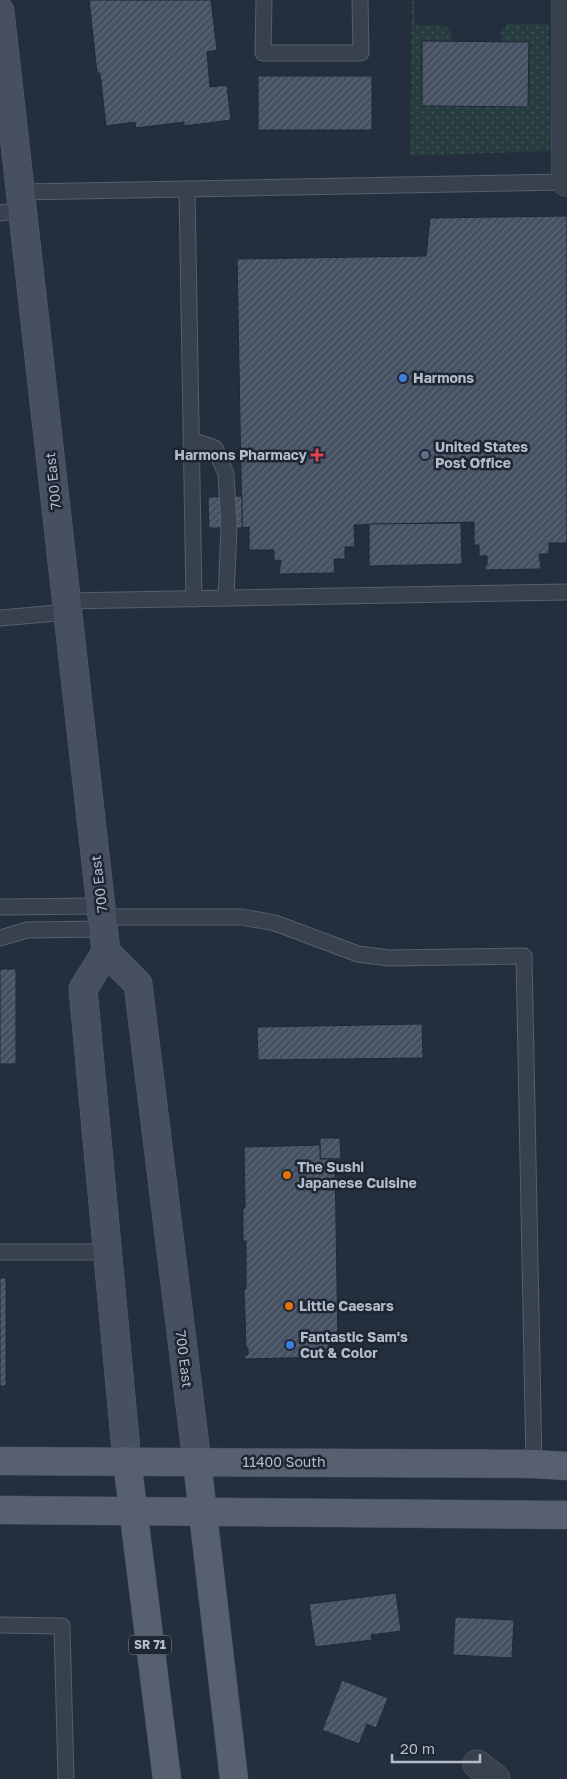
<svg xmlns="http://www.w3.org/2000/svg" width="567" height="1779" font-family="'Golos Text',sans-serif">
  <style>
    .grass { fill: url(#grass-dots) }
    .building { fill: url(#building-hatch); stroke: #1f2835 }
    .lines { fill: none; stroke-linecap: round; stroke-linejoin: round }
    .lane-casing { stroke: #565f6c; stroke-width: 17 }
    .street-casing { stroke: #565f6c; stroke-width: 29 }
    .secondary-casing { stroke: #565f6c; stroke-width: 29 }
    .primary-casing { stroke: #414a57; stroke-width: 29 }
    .lane { stroke: #38414e; stroke-width: 15 }
    .street { stroke: #38414e; stroke-width: 28 }
    .secondary { stroke: #465061; stroke-width: 28 }
    .primary { stroke: #56606e; stroke-width: 28 }
    .shop-dot { fill: #3f7fe0; stroke: #1d2633; stroke-width: 2 }
    .health-dot { fill: #e0444e; stroke: #1d2633; stroke-width: 2 }
    .service-dot { fill: #5c6f8a; stroke: #1d2633; stroke-width: 2 }
    .food-dot { fill: #e8710a; stroke: #1d2633; stroke-width: 2 }
    .labels { text-anchor: middle; stroke-width: 5; stroke-linejoin: round; paint-order: stroke }
    .shield { fill: #1d2633; stroke: #878f9c; stroke-width: 1 }
    .shield-label { font-size: 12px; font-weight: bold; fill: #b4bcc9 }
    .poi-label { font-size: 14px; font-weight: bold; fill: #b4bcc9; stroke: #1d2633; text-anchor: start }
    .street-label { font-size: 14px; fill: #b4bcc9; stroke: #1d2633 }
  </style>
  <defs>
    <pattern id="grass-dots" width="8" height="8" patternUnits="userSpaceOnUse" patternTransform="scale(1.25)"><rect width="8" height="8" fill="#263c3f"/><path d="M2 2h.1M6 6h.1" fill="none" stroke="#435659" stroke-width="1.8" stroke-linecap="round"/></pattern>
    <pattern id="building-hatch" width="6" height="6" patternUnits="userSpaceOnUse" patternTransform="scale(1.25)"><rect width="6" height="6" fill="#455162"/><path d="M-1 1l2-2M0 6l6-6M5 7l2-2" fill="none" stroke="#5d6877"/></pattern>
  </defs>
  <rect width="100%" height="100%" fill="#242f3e"/>
  <path class="grass" d="M412,0H414L415,25C432,27 452,18 452,41H422V106L528,107L529,42L501,41V33L507,24H549L552,151L410,156Z"/>
  <g class="building">
    <polygon points="89,0 211,0 217,50 207,52 210,87 227,85 231,120 184,126 184,122 136,128 135,122 106,126 100,73 97,73"/>
    <polygon points="422,41 529,42 528,107 422,106"/>
    <rect x="258" y="76" width="114" height="54"/>
    <polygon points="567,216 567,543 549,543 549,554 539,554 541,569 485,570 485,566 487,565 487,556 479,556 479,545 474,545 474,522 354,525 355,547 345,547 345,559 334,559 335,573 279,574 281,560 274,561 274,550 249,550 249,527 242,528 237,259 426,256 430,218"/>
    <polygon points="242,496 242,528 209,528 208,497"/>
    <polygon points="461,523 462,564 369,566 369,524"/>
    <rect x="0" y="969" width="16" height="95"/>
    <polygon points="422,1024 423,1058 258,1060 257,1027"/>
    <polygon points="320,1138 340,1138 341,1159 320,1159"/>
    <polygon points="320,1145 320,1159 335,1159 338,1344 328,1344 329,1353 332,1353 330,1357 246,1359 244,1355 248,1355 248,1348 246,1348 244,1289 246,1289 246,1241 243,1241 243,1208 245,1208 244,1147"/>
    <rect x="0" y="1278" width="6" height="108"/>
    <polygon points="396,1593 401,1631 371,1635 372,1640 315,1647 309,1604"/>
    <polygon points="455,1617 514,1620 512,1658 453,1655"/>
    <polygon points="342,1680 388,1698 376,1728 367,1724 359,1744 322,1730"/>
  </g>
  <g class="lines">
    <defs>
      <g id="lane">
        <polyline points="264,0 263,53 361,53 360,0"/>
        <polyline points="187,189 194,599"/>
        <polyline points="21,192 567,182"/>
        <polyline points="0,213 22,210"/>
        <polyline points="192,440 215,448 226,474 229,528 226,598"/>
        <polyline points="66,601 567,592"/>
        <polyline points="0,618 68,612"/>
        <polyline points="0,907 101,906"/>
        <polyline points="103,917 242,917 275,923 358,954 389,958 524,956 534,1464"/>
        <polyline points="0,938 27,930 104,929"/>
        <polyline points="0,1252 107,1252"/>
        <polyline points="0,1625 62,1626 66,1779"/>
      </g>
      <g id="street">
        <polyline points="566,0 566,182"/>
        <polyline points="477,1764 496,1779"/>
      </g>
      <g id="secondary">
        <polyline points="0,11 106,952 138,984 197,1462"/>
        <polyline points="106,952 83,989 127,1461"/>
      </g>
      <g id="primary">
        <polyline points="0,1461 534,1464 567,1466"/>
        <polyline points="127,1461 167,1779"/>
        <polyline points="197,1462 234,1779"/>
        <polyline points="0,1510 567,1515"/>
      </g>
    </defs>
    <use href="#lane" class="lane-casing"/>
    <use href="#street" class="street-casing"/>
    <use href="#secondary" class="secondary-casing"/>
    <use href="#primary" class="primary-casing"/>
    <use href="#lane" class="lane"/>
    <use href="#street" class="street"/>
    <use href="#secondary" class="secondary"/>
    <use href="#primary" class="primary"/>
  </g>
  <g class="shop-dot">
    <circle cx="403" cy="378" r="5"/>
    <circle cx="290" cy="1345" r="5"/>
  </g>
  <path class="health-dot" d="M314.5 447.5h5v5h5v5h-5v5h-5v-5h-5v-5h5z"/>
  <circle class="service-dot" cx="425" cy="455" r="5"/>
  <g class="food-dot">
    <circle cx="287" cy="1175" r="5"/>
    <circle cx="289" cy="1306" r="5"/>
  </g>
  <g class="labels">
    <rect class="shield" x="129" y="1635.5" width="42" height="19" rx="4"/>
    <g class="shield-label">
      <text x="150" y="1649">SR 71</text>
    </g>
    <g class="poi-label">
      <text x="413" y="383">Harmons</text>
      <text x="435" y="452">United States<tspan x="435" dy="16">Post Office</tspan></text>
      <text x="307" y="460" text-anchor="end">Harmons Pharmacy</text>
      <text x="297" y="1172">The Sushi<tspan x="297" dy="16">Japanese Cuisine</tspan></text>
      <text x="299" y="1311">Little Caesars</text>
      <text x="300" y="1342">Fantastic Sam's<tspan x="300" dy="16">Cut &amp; Color</tspan></text>
    </g>
    <g class="street-label">
      <text transform="translate(53 481) rotate(-96)" y="5">700 East</text>
      <text transform="translate(99 884) rotate(-97)" y="5">700 East</text>
      <text transform="translate(184 1359) rotate(83)" y="5">700 East</text>
      <text x="284" y="1467">11400 South</text>
    </g>
  </g>
  <path d="M392 1754v8h88v-8" fill="none" stroke="#b4bcc9" stroke-width="2.5"/>
  <text x="400" y="1754" font-size="15" fill="#b4bcc9" stroke="#1d2633" stroke-width="4" paint-order="stroke">20 m</text>
</svg>
